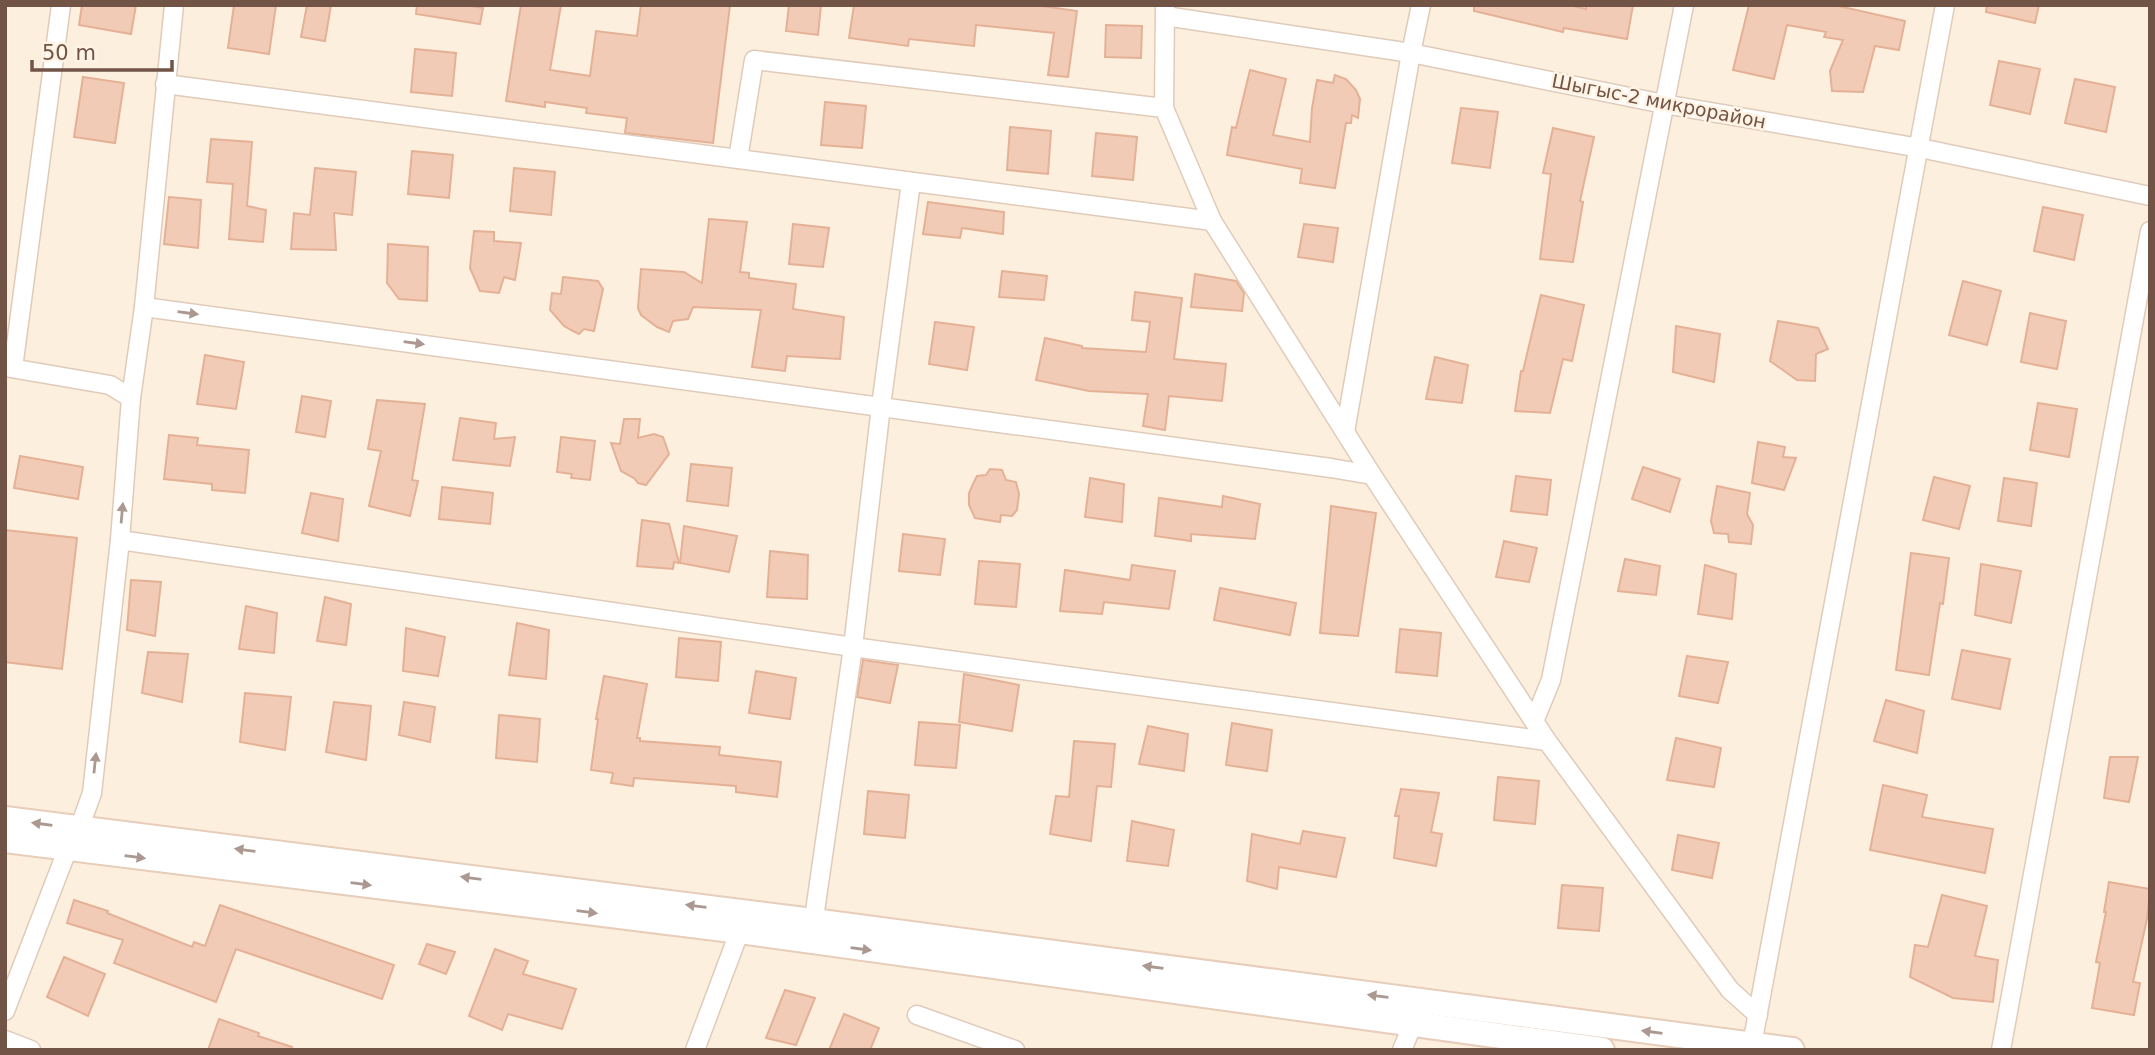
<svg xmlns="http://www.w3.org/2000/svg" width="2155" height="1055" font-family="'DejaVu Sans',sans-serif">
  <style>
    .building { fill: #f2cbb6; stroke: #e4b196; stroke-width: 2 }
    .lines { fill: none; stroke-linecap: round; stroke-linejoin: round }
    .street-casing { stroke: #e0cbba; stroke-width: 21 }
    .secondary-casing { stroke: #e7cdba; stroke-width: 28 }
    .street { stroke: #fff; stroke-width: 18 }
    .secondary { stroke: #fff; stroke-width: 24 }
    .oneway { fill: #aa9891 }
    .labels { text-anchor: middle; stroke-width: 5; stroke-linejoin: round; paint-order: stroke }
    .street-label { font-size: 19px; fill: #725447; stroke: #fff3e4 }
  </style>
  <rect width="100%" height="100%" fill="#fcefde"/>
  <g class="building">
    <polygon points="82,5 136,5 131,34 79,25"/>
    <polygon points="234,5 276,5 269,54 228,48"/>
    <polygon points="307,5 331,5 325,41 301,37"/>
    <polygon points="417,5 466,5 483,8 480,24 416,14"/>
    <polygon points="521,5 561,5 550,70 590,76 596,31 637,36 641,5 730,5 713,143 625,133 627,118 586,113 587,108 545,102 545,107 506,101"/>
    <polygon points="789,5 821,5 818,35 786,31"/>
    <polygon points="854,5 1035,5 1077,11 1068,77 1048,75 1054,33 976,25 974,46 909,39 908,46 849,38"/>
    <polygon points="1474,5 1569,5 1586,9 1586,5 1633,5 1627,39 1564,28 1563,32 1474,11"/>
    <polygon points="1749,5 1834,5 1905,21 1899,50 1875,46 1863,92 1832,91 1830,71 1843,40 1824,37 1826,32 1787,25 1774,79 1733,70"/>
    <polygon points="1987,5 2039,5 2035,23 1986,12"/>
    <polygon points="1106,25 1142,26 1141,58 1105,57"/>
    <polygon points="415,49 456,53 452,96 411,92"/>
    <polygon points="1999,61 2040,69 2030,114 1990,105"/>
    <polygon points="1250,70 1286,79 1273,135 1310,142 1312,108 1317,80 1333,83 1335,75 1346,79 1356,90 1360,99 1358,118 1352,115 1351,123 1346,123 1335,188 1300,183 1302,169 1227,155 1232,127 1236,128"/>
    <polygon points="83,77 124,83 115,143 74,137"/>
    <polygon points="2075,79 2115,87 2106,132 2065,123"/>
    <polygon points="825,102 866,106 862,148 821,145"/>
    <polygon points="1461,108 1498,112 1490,168 1452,163"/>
    <polygon points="1010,127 1051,131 1048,174 1007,170"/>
    <polygon points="1553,128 1594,137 1580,201 1583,202 1573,262 1540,259 1551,174 1543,173"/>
    <polygon points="1096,133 1137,137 1133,180 1092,176"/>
    <polygon points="211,139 252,142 247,206 266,210 263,242 229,239 233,184 207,182"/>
    <polygon points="412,151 453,155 449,198 408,194"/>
    <polygon points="315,168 356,172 352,215 334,213 336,250 291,249 294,213 310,215"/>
    <polygon points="514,168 555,172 551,215 510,211"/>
    <polygon points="169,197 201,200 198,248 164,244"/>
    <polygon points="928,202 1004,212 1003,234 962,228 960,238 923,234"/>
    <polygon points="2043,207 2083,215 2074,260 2034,251"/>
    <polygon points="709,219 747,222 740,272 749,273 749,278 796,284 793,309 844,317 840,359 787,356 785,371 752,367 761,310 693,307 688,319 673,321 669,332 657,327 641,315 638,308 641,269 684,272 702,283"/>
    <polygon points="793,224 829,228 823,267 789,264"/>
    <polygon points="1304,224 1338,228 1333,262 1298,257"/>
    <polygon points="474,231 494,232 494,241 521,243 515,280 504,277 499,293 480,291 470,268"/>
    <polygon points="388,244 428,247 427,301 399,299 387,283"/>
    <polygon points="1002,271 1047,276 1044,300 999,297"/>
    <polygon points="1195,274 1236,281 1244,293 1242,311 1191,307"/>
    <polygon points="563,277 598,281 603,289 594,331 584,329 579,334 573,331 564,326 550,310 552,293 561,294"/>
    <polygon points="1963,281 2001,291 1987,345 1949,335"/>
    <polygon points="1135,292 1182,298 1174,359 1226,364 1222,401 1169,396 1165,430 1143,426 1148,394 1089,391 1036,380 1045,338 1082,346 1082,348 1146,352 1150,322 1132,320"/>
    <polygon points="1541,295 1584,305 1572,361 1563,359 1550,413 1515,411 1521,371 1523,371"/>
    <polygon points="2030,313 2066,321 2057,369 2021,362"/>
    <polygon points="1778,321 1818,328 1828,349 1816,354 1815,381 1797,380 1770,361"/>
    <polygon points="935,322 974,327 967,370 929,364"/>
    <polygon points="1676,326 1720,334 1714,382 1673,372"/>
    <polygon points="205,355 244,362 236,409 197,404"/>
    <polygon points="1435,357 1468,365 1462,403 1426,399"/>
    <polygon points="302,396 331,401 325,437 296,432"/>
    <polygon points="377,400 425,404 412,480 418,481 410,516 369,506 381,451 368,449"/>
    <polygon points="2038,403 2077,409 2069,457 2030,450"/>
    <polygon points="460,418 496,423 494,439 515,437 510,466 453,460"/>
    <polygon points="624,419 640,419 638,438 654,434 663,437 669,454 646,485 638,483 634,478 621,471 611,443 620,444"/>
    <polygon points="169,435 198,438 197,445 249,450 245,493 212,490 212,484 164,479"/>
    <polygon points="561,437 595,441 590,480 571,478 572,474 557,472"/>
    <polygon points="1758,442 1785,447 1783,457 1796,458 1784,490 1752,483"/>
    <polygon points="20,456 83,467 78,499 14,488"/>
    <polygon points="691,464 732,468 728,506 687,501"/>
    <polygon points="1643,467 1680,479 1670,512 1632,499"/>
    <polygon points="990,469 1002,470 1006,480 1016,482 1019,494 1017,510 1012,516 1001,515 1000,522 975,518 969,505 969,493 973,484 977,476 986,475"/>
    <polygon points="1516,476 1551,480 1547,515 1511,511"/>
    <polygon points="1934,477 1970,486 1959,529 1923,520"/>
    <polygon points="1090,478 1124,484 1122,522 1085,517"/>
    <polygon points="2004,478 2037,483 2031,526 1998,521"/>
    <polygon points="1717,486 1750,493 1747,514 1753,525 1751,544 1729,542 1728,534 1714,533 1711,521"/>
    <polygon points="442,487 493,493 490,524 439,519"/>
    <polygon points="311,493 343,499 338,541 302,533"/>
    <polygon points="1223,496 1260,504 1255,539 1191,534 1191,541 1155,536 1159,498 1222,507"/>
    <polygon points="1331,506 1376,513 1358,636 1320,633"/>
    <polygon points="642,520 669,524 679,563 674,562 673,569 637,566"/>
    <polygon points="684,526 737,536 729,572 680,563"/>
    <polygon points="5,530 77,538 62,669 5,662"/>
    <polygon points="903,534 945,539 940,575 899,571"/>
    <polygon points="1504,541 1537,548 1529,582 1496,577"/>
    <polygon points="770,551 808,555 807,599 767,597"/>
    <polygon points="1911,553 1949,558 1943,604 1940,603 1929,675 1896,670"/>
    <polygon points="1625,559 1660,566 1656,595 1618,591"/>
    <polygon points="979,561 1020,564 1016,607 975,604"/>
    <polygon points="1981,564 2021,571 2011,623 1975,615"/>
    <polygon points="1132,565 1175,571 1169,609 1104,602 1102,614 1060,611 1065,570 1130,580"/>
    <polygon points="1705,565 1736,574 1732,619 1698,614"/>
    <polygon points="131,580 161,582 155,636 127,630"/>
    <polygon points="1220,588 1296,603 1290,635 1214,620"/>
    <polygon points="325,597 351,604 346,645 317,641"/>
    <polygon points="246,606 277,613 274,653 239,649"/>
    <polygon points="517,623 549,630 546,679 509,675"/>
    <polygon points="406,628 445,637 438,676 403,671"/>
    <polygon points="1400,629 1441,633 1437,676 1396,672"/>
    <polygon points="679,638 721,642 718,681 676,677"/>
    <polygon points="1962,650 2010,659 2000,709 1952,699"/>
    <polygon points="148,652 188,654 182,702 142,693"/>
    <polygon points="1687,656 1728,662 1718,703 1679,696"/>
    <polygon points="863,660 898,665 890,703 857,697"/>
    <polygon points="756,671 796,678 790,719 749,713"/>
    <polygon points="964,674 1019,685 1012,731 959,722"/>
    <polygon points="604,676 647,684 637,738 640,738 640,741 720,747 719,755 781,762 777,797 736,792 736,786 634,778 633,786 611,783 613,773 591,770 598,719 596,719"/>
    <polygon points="245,693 291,697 285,750 240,742"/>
    <polygon points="1886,700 1924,711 1917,753 1874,741"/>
    <polygon points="334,702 371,706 366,760 326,752"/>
    <polygon points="404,702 435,707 430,742 399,735"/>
    <polygon points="499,715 540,719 537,762 496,758"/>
    <polygon points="919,722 960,725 956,768 915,765"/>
    <polygon points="1232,723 1272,730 1267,771 1226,765"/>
    <polygon points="1148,726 1188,734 1184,771 1139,764"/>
    <polygon points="1676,738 1721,748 1714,787 1667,780"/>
    <polygon points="1074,741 1115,744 1111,787 1097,786 1091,841 1050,834 1056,796 1069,797"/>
    <polygon points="2110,757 2138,757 2129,802 2104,798"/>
    <polygon points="1498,777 1539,781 1535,824 1494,820"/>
    <polygon points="1883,785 1927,795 1922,817 1993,829 1985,873 1870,850"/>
    <polygon points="1401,789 1439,793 1431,832 1442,834 1436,866 1394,858 1399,816 1395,816"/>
    <polygon points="868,791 909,795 905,838 864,834"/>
    <polygon points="1132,821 1174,830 1168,866 1127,861"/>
    <polygon points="1303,831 1345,838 1336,877 1279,867 1277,889 1247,881 1252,834 1300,844"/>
    <polygon points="1678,835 1719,843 1712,878 1672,870"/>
    <polygon points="2109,882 2150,889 2147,919 2133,982 2140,983 2134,1015 2092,1008 2100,963 2096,962 2106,912 2104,912"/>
    <polygon points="1562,885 1603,888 1599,931 1558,928"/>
    <polygon points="1942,895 1987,906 1975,956 1998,960 1993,1002 1953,998 1910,977 1915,945 1928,947"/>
    <polygon points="74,900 108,911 107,913 192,947 194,942 205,946 220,905 394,965 382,999 236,949 216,1002 114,963 123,940 67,923"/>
    <polygon points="427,944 455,952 446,974 419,964"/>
    <polygon points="495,949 528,961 523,974 576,989 562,1029 508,1014 502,1030 469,1016"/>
    <polygon points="64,957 105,974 88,1016 47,997"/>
    <polygon points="785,990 815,998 796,1045 766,1038"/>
    <polygon points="844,1014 879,1028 870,1050 829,1050"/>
    <polygon points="219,1019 259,1033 258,1036 292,1047 291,1050 208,1050"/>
  </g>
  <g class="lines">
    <defs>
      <g id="street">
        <polyline points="1165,5 1164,108 1212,221 1372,475 1547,741 1730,990 1758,1015"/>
        <polyline points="1165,16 1411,53 1664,104 1920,148 2150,196"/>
        <polyline points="165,84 1212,221"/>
        <polyline points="738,159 754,60 1164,108"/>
        <polyline points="144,307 174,5"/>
        <polyline points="5,367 110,385 131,398"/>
        <polyline points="13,368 61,5"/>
        <polyline points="1345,432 1411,53 1421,5"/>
        <polyline points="120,540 853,647 1547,741"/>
        <polyline points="1535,719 1551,680 1684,5"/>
        <polyline points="812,932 853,647 881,406 911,182"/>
        <polyline points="5,1011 68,848 79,829 92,793 120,540 131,398 144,307 1331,468 1372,475"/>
        <polyline points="917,1015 1015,1050"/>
        <polyline points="5,1040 31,1050"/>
        <polyline points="695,1050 743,922"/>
        <polyline points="1402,1050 1417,1014"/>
        <polyline points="1751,1050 1945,5"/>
        <polyline points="2001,1050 2150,231"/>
      </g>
      <g id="secondary">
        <polyline points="5,819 813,921 1792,1050"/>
        <polyline points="5,840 740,931 1602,1050"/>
      </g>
    </defs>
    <use href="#street" class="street-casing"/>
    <use href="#secondary" class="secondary-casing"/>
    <use href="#street" class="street"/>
    <use href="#secondary" class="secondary"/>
  </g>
  <defs><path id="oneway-solid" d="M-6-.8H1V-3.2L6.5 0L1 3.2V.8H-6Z" transform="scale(1.75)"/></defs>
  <g class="oneway">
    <use href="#oneway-solid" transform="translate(188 313) rotate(8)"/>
    <use href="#oneway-solid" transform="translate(414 343) rotate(8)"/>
    <use href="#oneway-solid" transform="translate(122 513) rotate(-85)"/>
    <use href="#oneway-solid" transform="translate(95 763) rotate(-84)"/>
    <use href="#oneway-solid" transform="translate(42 824) rotate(-172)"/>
    <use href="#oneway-solid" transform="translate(245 850) rotate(-173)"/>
    <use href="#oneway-solid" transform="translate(135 857) rotate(7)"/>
    <use href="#oneway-solid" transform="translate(471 878) rotate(-173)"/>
    <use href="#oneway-solid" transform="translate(361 884) rotate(7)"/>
    <use href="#oneway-solid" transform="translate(696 906) rotate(-173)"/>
    <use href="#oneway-solid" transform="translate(587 912) rotate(7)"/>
    <use href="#oneway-solid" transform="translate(861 949) rotate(8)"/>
    <use href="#oneway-solid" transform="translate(1153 967) rotate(-172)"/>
    <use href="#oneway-solid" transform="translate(1378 996) rotate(-173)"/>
    <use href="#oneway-solid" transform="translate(1652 1032) rotate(-172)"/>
  </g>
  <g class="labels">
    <g class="street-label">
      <text transform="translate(1659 101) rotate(11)" y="7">Шыгыс-2 микрорайон</text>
    </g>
  </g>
  <rect width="2155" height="1055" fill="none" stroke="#725447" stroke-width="14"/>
  <path d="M32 60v10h140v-10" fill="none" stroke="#725447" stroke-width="3.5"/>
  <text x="42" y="60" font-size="21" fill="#725447" stroke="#fff3e4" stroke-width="5" paint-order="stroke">50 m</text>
</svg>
